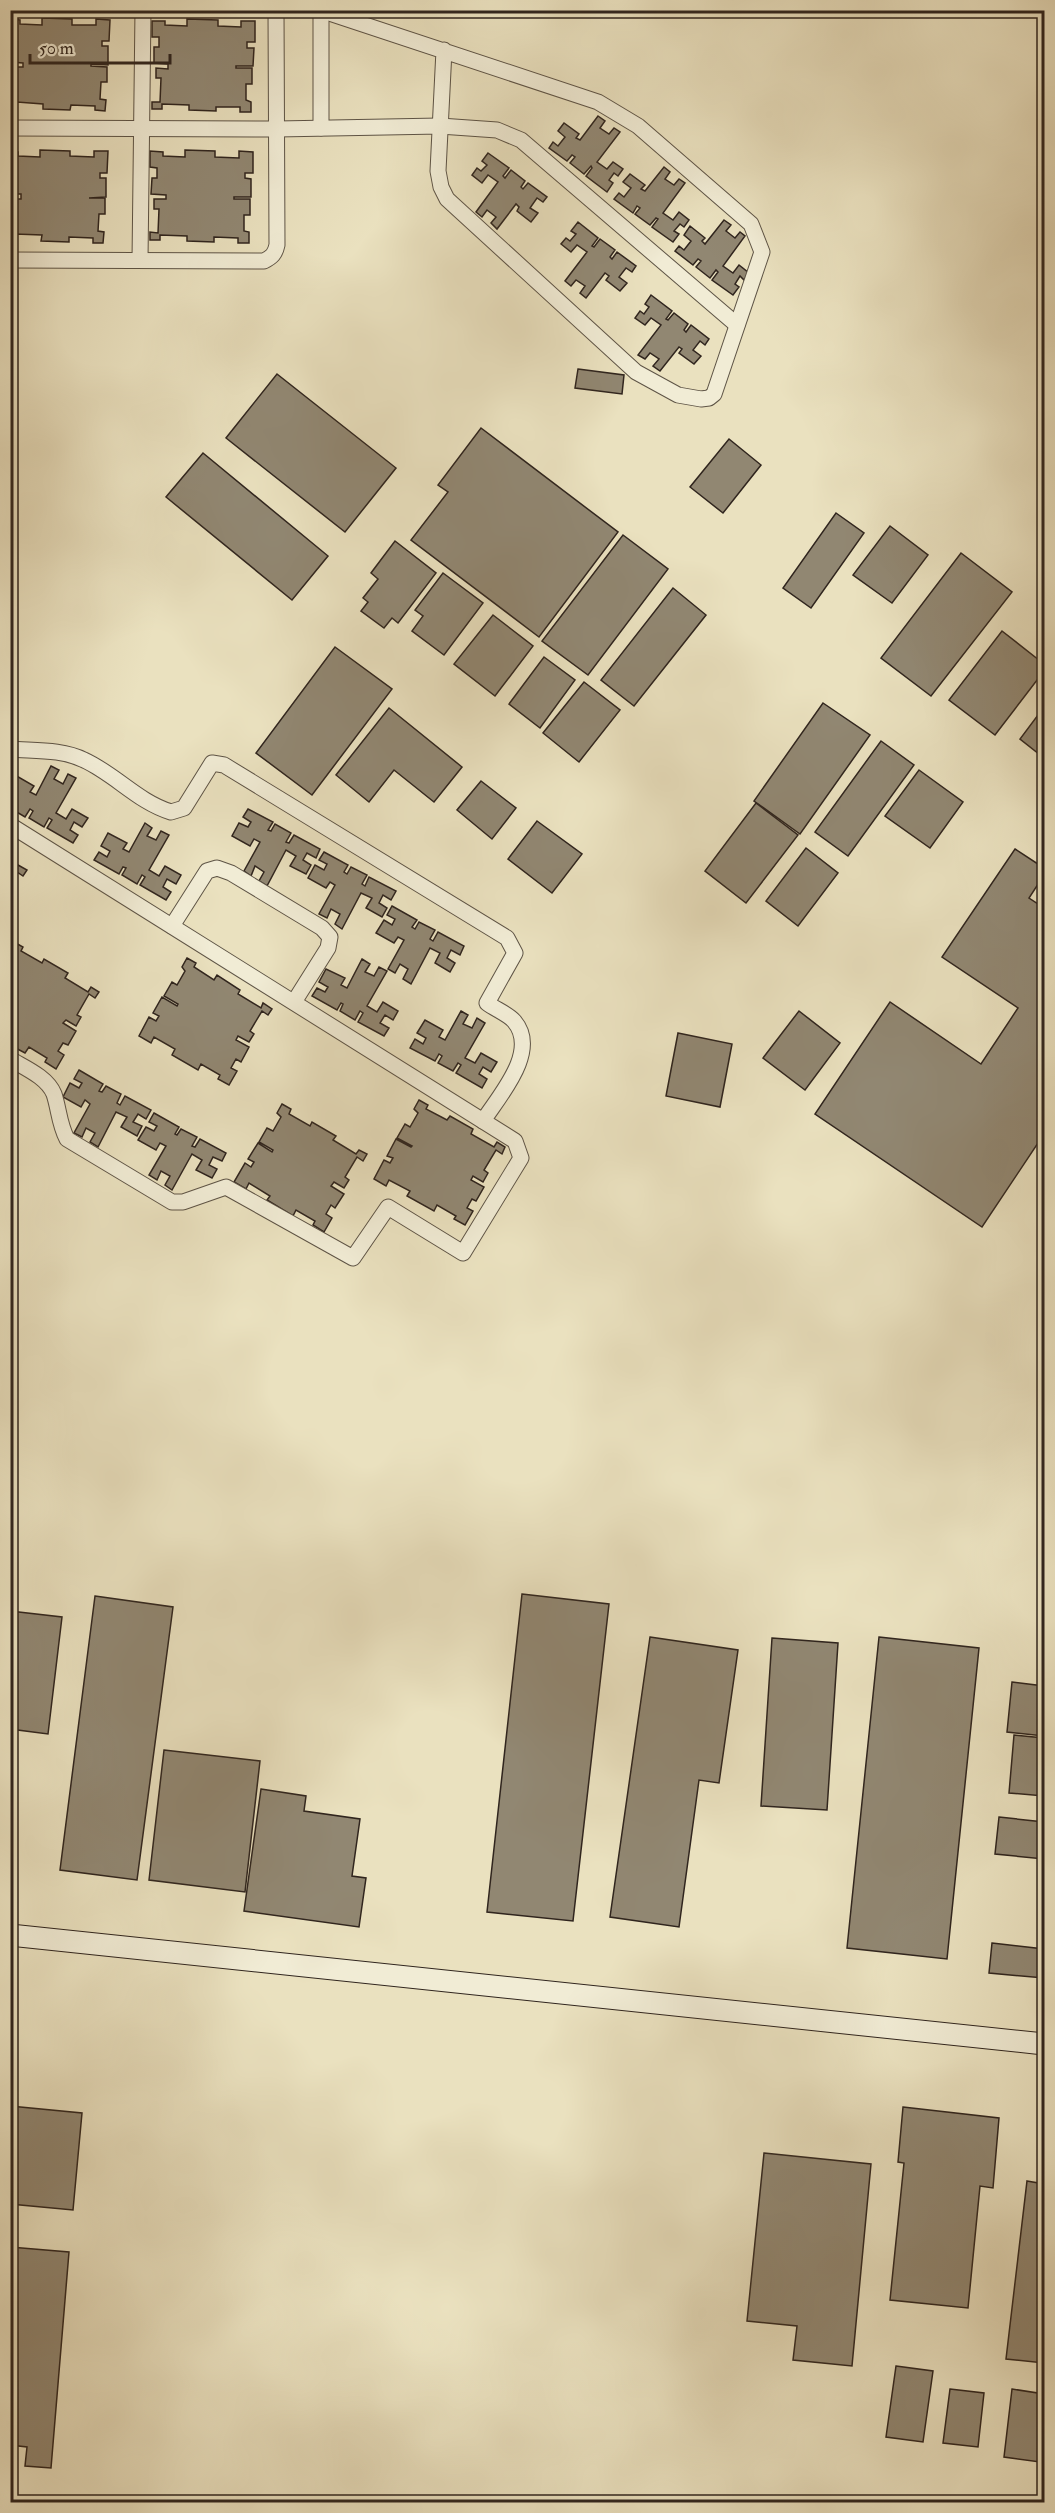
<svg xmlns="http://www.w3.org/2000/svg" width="1055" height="2513" font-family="'IM FELL Double Pica',serif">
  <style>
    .building { fill: #918772; stroke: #30251e; stroke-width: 1.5 }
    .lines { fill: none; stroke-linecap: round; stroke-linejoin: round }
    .street-casing { stroke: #5e5446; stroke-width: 17 }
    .secondary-casing { stroke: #30251e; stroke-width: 23 }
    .street { stroke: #f1ecd5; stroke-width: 15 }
    .secondary { stroke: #f1ecd5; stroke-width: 21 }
  </style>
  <rect width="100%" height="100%" fill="#eae1bf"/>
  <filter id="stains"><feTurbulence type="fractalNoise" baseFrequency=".00333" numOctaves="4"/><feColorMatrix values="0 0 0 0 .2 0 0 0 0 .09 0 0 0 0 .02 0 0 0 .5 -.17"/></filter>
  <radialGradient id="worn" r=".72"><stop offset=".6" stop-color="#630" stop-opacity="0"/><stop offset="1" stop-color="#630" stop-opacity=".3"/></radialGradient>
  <g class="building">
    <polygon points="42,18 72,19 72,25 96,25 96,19 110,20 109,41 102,41 102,46 108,46 108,65 91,64 91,66 107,67 107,82 101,82 100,99 106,100 105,111 95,110 95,106 71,105 70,110 43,109 43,104 17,102 17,108 10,107 10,100 14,101 15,77 10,77 11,67 23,67 23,63 10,62 10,46 13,46 14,36 10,35 10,19 20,20 20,24 42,25"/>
    <polygon points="187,19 218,20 218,26 241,27 241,21 255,21 255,42 247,42 247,48 254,48 253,66 236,66 236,68 252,68 252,84 246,84 246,100 251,102 251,112 240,112 240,107 216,107 216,111 189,110 189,105 162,104 162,109 152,109 152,102 160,102 161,78 156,78 156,68 168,69 168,64 154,63 154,47 159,47 159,37 152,37 152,21 165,21 165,25 187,26"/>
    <polygon points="598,116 605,121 600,128 609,134 614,128 620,132 597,162 607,169 613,162 623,169 618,176 614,173 609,180 613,183 607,192 586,176 592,168 591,166 584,174 570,163 575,157 572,155 567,161 549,148 553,142 558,146 565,137 558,131 564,123 579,134 576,138 580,140"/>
    <polygon points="40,150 70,151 70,156 94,157 94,151 108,151 107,173 100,173 100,178 106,178 106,197 89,198 105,198 105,214 99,214 98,231 104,232 103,243 93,243 93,238 69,237 69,242 41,241 42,235 15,234 14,240 10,240 13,209 10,209 10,199 21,199 21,194 10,194 10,151 18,152 18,156 40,157"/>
    <polygon points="185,150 215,151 215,157 239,158 239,151 253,152 253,173 245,173 245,178 251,179 251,197 234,197 234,199 250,199 250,215 244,215 244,231 249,232 249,243 238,243 238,238 214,237 214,242 187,241 187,236 160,235 160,240 150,240 150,232 158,233 159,209 154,209 154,199 166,199 166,195 151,194 152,178 157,178 157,168 150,167 150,151 163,152 163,156 185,157"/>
    <polygon points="488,153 509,168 503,176 505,178 511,170 525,181 521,187 523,189 528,183 547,197 543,202 537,198 530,208 538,213 531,222 517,211 519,207 516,204 497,229 491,223 496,217 487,210 482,217 476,212 498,182 488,175 482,183 472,175 477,168 481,171 487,165 482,161"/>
    <polygon points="664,167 670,172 665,179 674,185 679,179 685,183 663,213 673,220 679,212 689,220 684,227 680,224 674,231 679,234 673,242 652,227 658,219 656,218 650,225 635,214 640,208 637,206 633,213 614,199 619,193 624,197 631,188 623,182 630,174 645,185 641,189 645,191"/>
    <polygon points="724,220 731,225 726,231 735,238 740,232 745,236 723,266 733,273 739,265 749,273 744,280 740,276 735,284 739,287 733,295 712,280 718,272 716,270 710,278 696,267 701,261 698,259 693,265 675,251 679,246 684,250 691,241 684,235 690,226 705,238 702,241 705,244"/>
    <polygon points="578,222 598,238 592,246 594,247 600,239 615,250 610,257 612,259 617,252 636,266 632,272 626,268 619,277 627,283 620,291 606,280 609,276 605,273 586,298 580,293 585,286 576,280 571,286 565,281 587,252 577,245 571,252 561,244 566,238 570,241 576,234 571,231"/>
    <polygon points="651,295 672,311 666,319 668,320 674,313 688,324 684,330 686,332 691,325 709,339 705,345 700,341 693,350 701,356 694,364 679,353 682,349 679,347 660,371 653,366 659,359 650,353 645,359 638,355 661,325 651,318 645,325 635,318 640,311 644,314 649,307 645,304"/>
    <polygon points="578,369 624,375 622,394 575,388"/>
    <polygon points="277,374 396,468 345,532 226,438"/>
    <polygon points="481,428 618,532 539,637 411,540 448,492 438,485"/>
    <polygon points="729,439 761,465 723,513 690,487"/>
    <polygon points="203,453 328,556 292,600 166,497"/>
    <polygon points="836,513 864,533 811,608 783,588"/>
    <polygon points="890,526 928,555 892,603 853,575"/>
    <polygon points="623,535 668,569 588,675 542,641"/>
    <polygon points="395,541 436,573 398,623 392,618 384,628 361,611 368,602 363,598 378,579 371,573"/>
    <polygon points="961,553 1012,592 931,696 881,658"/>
    <polygon points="443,573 483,603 444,655 412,631 423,616 415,610"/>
    <polygon points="673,588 706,615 634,706 601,680"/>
    <polygon points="493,615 533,646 495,696 454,664"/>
    <polygon points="1002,631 1044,664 1044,671 995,735 949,700"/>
    <polygon points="335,647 392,689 312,795 256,753"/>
    <polygon points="544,657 575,680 540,728 509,704"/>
    <polygon points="584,682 620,710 579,762 543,733"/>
    <polygon points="823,703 870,735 800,834 754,801"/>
    <polygon points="1044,707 1044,758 1020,739"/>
    <polygon points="389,708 462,767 434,802 394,770 369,802 336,775"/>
    <polygon points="881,741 914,765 848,856 815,832"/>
    <polygon points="51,766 59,770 54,779 63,784 68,774 76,778 56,813 66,819 72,809 88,818 82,827 74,822 70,830 78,835 73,843 47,828 52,820 49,818 44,827 29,818 33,811 30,809 25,817 10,808 10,797 14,799 17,794 10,790 10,784 15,775 34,786 30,792 36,795"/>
    <polygon points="919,770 963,802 930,848 885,816"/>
    <polygon points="481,781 516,808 492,839 457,810"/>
    <polygon points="756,803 798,835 746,903 705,871"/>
    <polygon points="248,809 273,822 268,830 271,831 275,824 291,833 286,842 289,843 294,835 320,849 316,858 307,853 303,860 311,865 306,874 290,866 296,856 286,850 267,886 259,881 264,872 255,866 251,876 244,871 260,842 254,839 250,846 232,836 239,823 248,827 251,822 243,817"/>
    <polygon points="537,821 582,854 552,893 508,859"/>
    <polygon points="145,823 152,828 147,836 156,840 161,831 169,835 149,870 159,876 165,866 181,875 176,884 167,879 163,887 171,892 166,900 140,885 145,877 142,875 137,884 122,875 126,868 123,867 119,874 94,860 99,852 107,857 110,851 101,846 108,833 127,843 123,849 129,852"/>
    <polygon points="806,848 838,873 798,926 766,901"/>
    <polygon points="1015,849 1044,868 1044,875 1029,898 1044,908 1044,930 1039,938 1044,942 1044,1134 982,1227 815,1114 890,1002 981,1064 1018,1008 942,957"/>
    <polygon points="324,852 348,865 344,872 347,874 351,867 367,875 362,884 365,886 369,877 396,891 391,900 383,895 379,903 387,908 382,917 366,908 372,898 361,893 342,929 335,924 340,914 331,909 327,918 319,914 335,885 330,882 326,888 308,878 315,865 324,870 327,864 319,860"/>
    <polygon points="18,865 27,870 23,876 17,872 10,882 10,866 15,869"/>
    <polygon points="392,906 417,920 412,927 415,929 419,922 435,930 430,939 433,941 438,932 464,946 460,955 451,950 447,958 455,963 450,972 435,963 440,953 430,948 411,984 403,979 408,969 400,964 395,973 388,969 404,940 398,937 394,943 376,933 384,920 392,925 395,919 387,915"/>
    <polygon points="14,942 23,947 21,951 42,963 44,959 68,973 65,978 88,992 91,987 99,992 95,998 89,994 77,1015 81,1017 76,1026 66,1020 63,1023 76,1031 68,1045 63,1043 58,1051 64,1055 56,1069 45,1062 47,1058 29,1047 25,1053 10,1045 10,958 12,955 10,948"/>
    <polygon points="187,958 196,963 194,967 214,980 217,975 240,990 238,994 261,1008 263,1003 272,1009 268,1015 262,1011 250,1031 254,1034 249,1042 238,1036 236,1040 249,1047 241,1062 236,1059 231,1068 237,1071 229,1085 218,1079 220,1075 201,1064 198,1070 172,1055 175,1049 154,1037 151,1043 139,1036 149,1017 156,1021 159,1016 153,1013 162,997 177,1006 178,1004 164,996 172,982 177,985 185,971 182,967"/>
    <polygon points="362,959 370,964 365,972 374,976 379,967 387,971 367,1006 377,1012 383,1002 398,1011 393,1020 385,1015 380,1023 389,1028 384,1036 358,1022 363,1013 360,1011 355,1020 340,1011 343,1004 341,1003 337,1010 312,996 317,988 325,992 328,987 319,982 326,969 345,978 341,985 347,988"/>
    <polygon points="461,1011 468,1015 463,1024 472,1028 477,1018 485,1023 465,1058 475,1063 481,1053 497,1062 491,1072 483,1067 479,1074 487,1079 482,1088 456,1073 461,1065 458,1063 453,1071 438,1063 442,1056 439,1054 435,1061 410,1048 415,1039 423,1044 426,1038 417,1033 425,1020 443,1030 439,1037 445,1040"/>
    <polygon points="799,1011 840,1043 805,1090 763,1058"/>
    <polygon points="678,1033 732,1044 720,1107 666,1096"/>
    <polygon points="79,1070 103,1084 99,1091 102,1092 106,1086 121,1094 117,1103 120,1105 125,1096 151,1110 146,1119 138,1114 133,1122 142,1126 137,1136 121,1127 127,1117 116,1112 98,1147 90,1142 95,1133 86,1128 82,1137 74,1133 90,1104 85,1100 81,1107 63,1097 70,1083 79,1088 82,1083 74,1079"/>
    <polygon points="419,1100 428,1105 426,1109 447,1120 450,1116 473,1129 471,1134 494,1147 497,1142 505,1147 502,1154 496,1150 484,1170 488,1173 483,1182 473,1176 471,1180 484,1187 476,1201 472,1199 467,1208 473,1211 465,1225 454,1219 456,1216 437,1205 434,1211 407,1196 410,1191 389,1180 386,1186 374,1179 384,1160 390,1163 393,1158 387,1156 396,1139 411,1147 412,1146 397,1138 405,1124 410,1127 418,1113 414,1109"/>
    <polygon points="282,1104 291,1109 289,1114 310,1126 312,1122 336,1136 333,1140 356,1154 359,1150 367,1154 363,1161 357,1157 345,1177 349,1180 344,1188 334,1182 331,1186 344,1194 335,1208 331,1205 326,1214 332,1218 324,1232 313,1225 315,1221 296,1210 293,1216 267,1200 270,1196 249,1183 246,1189 234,1182 245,1163 251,1167 254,1162 248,1159 258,1143 272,1152 273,1150 259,1142 267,1128 273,1131 281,1117 277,1113"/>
    <polygon points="154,1113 179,1127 175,1134 177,1135 181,1129 197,1137 192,1146 195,1147 200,1139 226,1153 222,1161 213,1157 209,1165 217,1169 212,1178 196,1170 202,1160 192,1154 172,1190 165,1185 170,1176 161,1171 157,1180 149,1175 166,1146 160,1143 156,1150 138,1140 146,1127 154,1131 157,1126 149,1122"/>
    <polygon points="522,1594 609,1604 573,1921 487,1912"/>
    <polygon points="95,1596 173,1607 137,1880 60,1870"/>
    <polygon points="10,1611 62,1617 48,1734 10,1729"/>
    <polygon points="650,1637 738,1650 719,1783 699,1780 679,1927 610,1917"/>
    <polygon points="879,1637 979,1648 947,1959 847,1948"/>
    <polygon points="772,1638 838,1643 827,1810 761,1806"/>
    <polygon points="1012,1682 1044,1686 1044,1736 1007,1732"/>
    <polygon points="1014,1735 1044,1738 1044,1796 1009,1793"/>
    <polygon points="164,1750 260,1761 245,1892 149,1880"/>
    <polygon points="261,1789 306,1796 304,1811 360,1819 352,1876 366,1878 359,1927 244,1911"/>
    <polygon points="999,1817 1044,1822 1044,1859 995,1854"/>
    <polygon points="992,1943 1044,1949 1044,1978 989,1973"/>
    <polygon points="10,2106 82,2113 73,2210 10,2204"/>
    <polygon points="903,2107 999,2118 993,2188 980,2186 968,2308 890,2300 904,2163 898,2162"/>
    <polygon points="764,2153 871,2164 852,2366 793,2360 797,2326 747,2321"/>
    <polygon points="1027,2181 1044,2184 1044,2363 1006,2359"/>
    <polygon points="10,2247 69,2252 51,2468 25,2466 27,2447 10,2445"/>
    <polygon points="896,2366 933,2371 923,2442 886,2437"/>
    <polygon points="950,2389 984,2393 978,2447 943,2443"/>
    <polygon points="1012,2389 1044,2394 1044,2425 1040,2462 1004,2457"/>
  </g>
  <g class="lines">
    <defs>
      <g id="street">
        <polyline points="320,10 598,102 638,126 751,224 762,252 714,394 709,398 701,399 678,395 636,372 447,199 441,187 438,171 444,50"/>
        <polyline points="321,11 321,128"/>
        <polyline points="10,128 277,129 440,126 497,130 521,140 737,325"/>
        <path d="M10,260L264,261C272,257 275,254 277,245L276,10"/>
        <polyline points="140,260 143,10"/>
        <path d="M10,749C34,751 62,749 84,760C115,774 138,802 171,812L184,808L212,763L224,765L507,938L515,953L487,1003C495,1009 508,1014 514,1021C540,1051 499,1096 483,1121"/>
        <path d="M10,825L515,1141L521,1158L463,1253L388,1207L353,1258L226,1187L183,1202H172L67,1139C59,1124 59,1109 54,1094C47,1077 25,1068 10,1059"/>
        <polyline points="172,926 207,871 217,868 231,873 322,928 330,937 328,948 294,1002"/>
      </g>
      <polyline id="secondary" points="10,1935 1044,2044"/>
    </defs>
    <use href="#street" class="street-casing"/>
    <use href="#secondary" class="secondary-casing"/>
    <use href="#street" class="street"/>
    <use href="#secondary" class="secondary"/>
  </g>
  <rect width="1055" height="2513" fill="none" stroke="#eae1bf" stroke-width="36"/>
  <rect x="12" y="12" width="1031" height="2489" fill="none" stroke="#30251e" stroke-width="3"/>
  <rect x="18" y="18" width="1019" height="2477" fill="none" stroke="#30251e" stroke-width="1.5"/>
  <path d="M30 54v9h140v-9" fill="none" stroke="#30251e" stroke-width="3"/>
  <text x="39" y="54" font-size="18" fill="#30251e" stroke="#f1ecd5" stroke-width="4.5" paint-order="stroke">50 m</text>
  <rect width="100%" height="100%" filter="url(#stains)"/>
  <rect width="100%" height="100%" fill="url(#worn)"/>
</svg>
